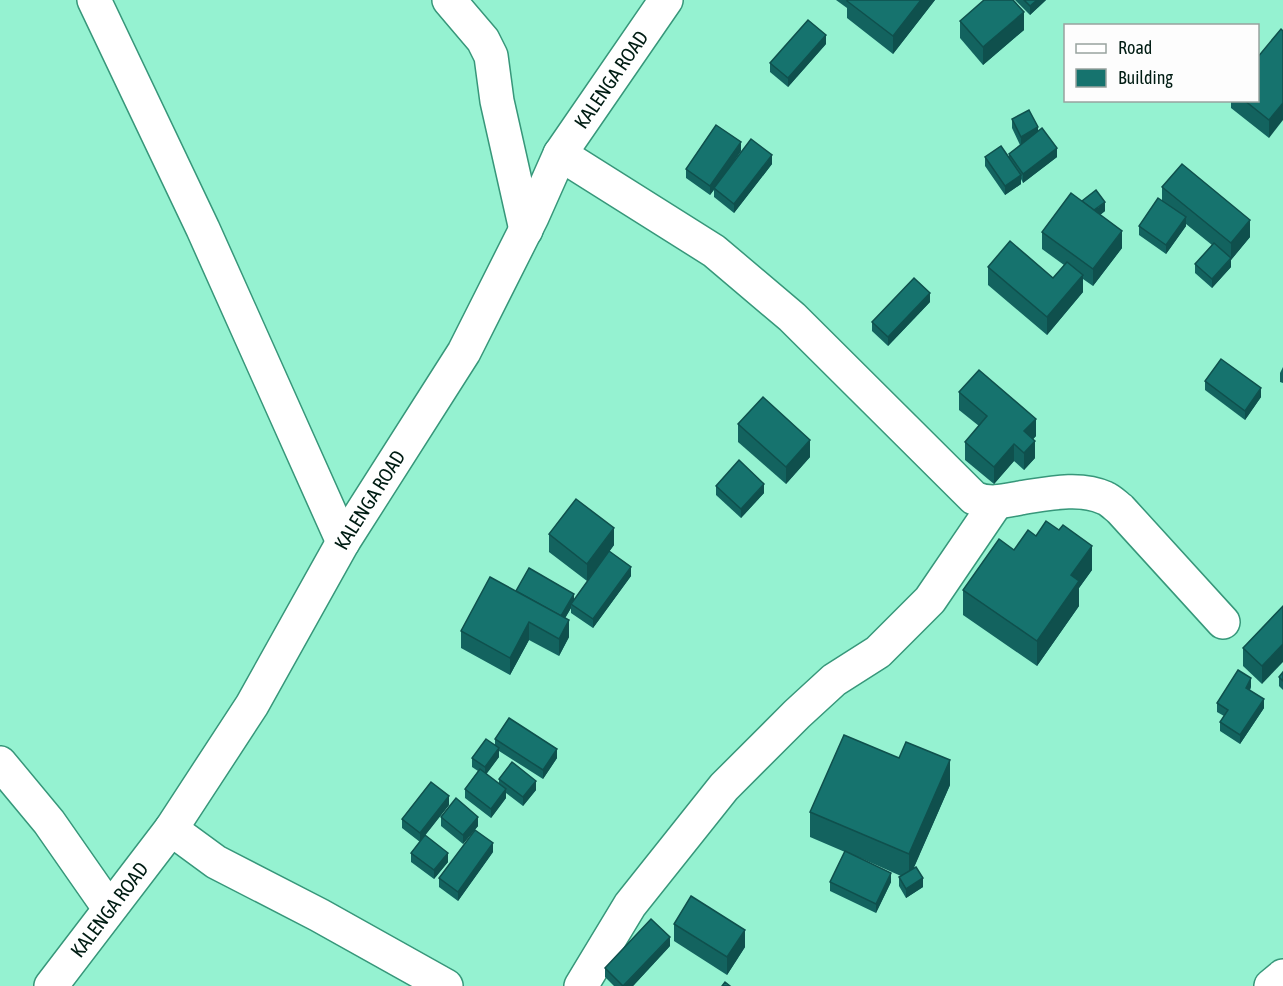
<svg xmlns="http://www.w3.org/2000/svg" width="1283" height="986" font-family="'Asap Condensed',sans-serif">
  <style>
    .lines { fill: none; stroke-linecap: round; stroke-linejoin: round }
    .minor-casing { stroke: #37977a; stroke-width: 36 }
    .major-casing { stroke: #37977a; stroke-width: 36 }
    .minor { stroke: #fff; stroke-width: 33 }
    .major { stroke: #fff; stroke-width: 33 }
    .wall { fill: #13635f }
    .shaded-wall { fill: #0f504d }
    .building { fill: #16736e; stroke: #0f504d; stroke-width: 1.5 }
    .labels { text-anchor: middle; stroke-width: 4.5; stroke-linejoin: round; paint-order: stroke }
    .street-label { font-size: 20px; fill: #001c13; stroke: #fdfdfd }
  </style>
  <rect width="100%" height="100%" fill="#95f2d1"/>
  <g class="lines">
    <defs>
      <g id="minor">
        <polyline points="94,0 203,229 343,542"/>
        <polyline points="449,0 483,40 491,56 497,101 526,230"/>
        <path d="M560,154L714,251L792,317L974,498C990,505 1004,501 1020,498C1046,494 1080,486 1105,498C1110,500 1115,505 1120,509L1223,622"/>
        <polyline points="0,763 49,822 109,908"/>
        <polyline points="171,829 216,862 319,915 446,986"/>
        <polyline points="581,986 630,905 724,787 797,714 834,680 878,652 930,600 996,503"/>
        <polyline points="1271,986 1283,976"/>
      </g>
      <g id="major">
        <path id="s1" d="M51,986L171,829L252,705L343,542L464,352L532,217L560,154L666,0"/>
      </g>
    </defs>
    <use href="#minor" class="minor-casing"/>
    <use href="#major" class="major-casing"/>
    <use href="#minor" class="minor"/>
    <use href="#major" class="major"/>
  </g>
  <g class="wall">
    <polygon points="836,0 935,0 893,54 847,18 847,8"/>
    <polygon points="1015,0 1046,0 1030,15"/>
    <polygon points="960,21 1024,30 983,65 960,38"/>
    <polygon points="1283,31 1269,138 1231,108 1231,100 1257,100"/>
    <polygon points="826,44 788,87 770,72 770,63"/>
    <polygon points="1012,119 1038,131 1057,157 1023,183 1021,179 1021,184 1005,195 985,166 985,157 1009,157 1009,154 1020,145 1012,128"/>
    <polygon points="741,151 730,167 772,164 734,213 714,197 714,190 710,195 686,178 686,169"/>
    <polygon points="1162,187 1250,237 1231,260 1231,267 1212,288 1195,273 1195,264 1212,245 1186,224 1186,226 1166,254 1139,235 1139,226 1162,201"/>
    <polygon points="1082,201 1105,211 1100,215 1122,248 1093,286 1083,279 1083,292 1047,335 988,285 988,267 1053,278 1064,265 1042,249 1042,232"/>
    <polygon points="930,302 888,346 872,331 872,322"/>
    <polygon points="1283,367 1283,383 1280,382 1280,373"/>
    <polygon points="1205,381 1261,397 1245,420 1205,390"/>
    <polygon points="959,392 1036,436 1033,439 1035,458 1024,470 1014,461 994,484 965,460 965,442 979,426 959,410"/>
    <polygon points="738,424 810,457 786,484 738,442"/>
    <polygon points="716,486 764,493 741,518 716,495"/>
    <polygon points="1059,530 1092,570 1079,588 1079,606 1037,666 963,615 963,590 1014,550 1036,536"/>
    <polygon points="549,534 614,545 609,552 631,576 593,628 571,613 571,608 565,618 569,637 559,656 529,640 510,675 461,648 461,631 516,591 574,600 599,565 587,581 549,552"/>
    <polygon points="1283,606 1262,684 1243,666 1243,648"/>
    <polygon points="1283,672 1283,690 1279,686 1279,677"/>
    <polygon points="1251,687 1250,690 1264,708 1240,744 1220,731 1220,722 1224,716 1217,712 1217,703"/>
    <polygon points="495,739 557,758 543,779 499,751 499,757 486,774 499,784 499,779 536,790 523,806 506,793 506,798 491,818 465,798 465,789 478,771 472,767 472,758 495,746"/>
    <polygon points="950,785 913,869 923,887 906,898 899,886 899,877 901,876 858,857 891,882 876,913 830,891 830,882 845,852 810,837 810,812"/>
    <polygon points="449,805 425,835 448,862 434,879 411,862 411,853 420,842 402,828 402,819"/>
    <polygon points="441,817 478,826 463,844 441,826"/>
    <polygon points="493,852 458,901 439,887 439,878"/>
    <polygon points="674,924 745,947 727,975 674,941"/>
    <polygon points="670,946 633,986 614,986 605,977 605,968"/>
  </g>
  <g class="shaded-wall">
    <polygon points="921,0 935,0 893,54 893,36"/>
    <polygon points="1037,0 1046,0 1030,15 1030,6"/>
    <polygon points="1024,12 1024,30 983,65 983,47"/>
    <polygon points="826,35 826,44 788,87 788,78"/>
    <polygon points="1283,103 1283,120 1269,138 1269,120"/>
    <polygon points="1038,127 1038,136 1021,146 1021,137"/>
    <polygon points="741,142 741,151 710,195 710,186"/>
    <polygon points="1057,148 1057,157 1023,183 1023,174"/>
    <polygon points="772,155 772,164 734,213 734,204"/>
    <polygon points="1021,175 1021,184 1005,195 1005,186"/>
    <polygon points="1105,202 1105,211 1090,223 1090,214"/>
    <polygon points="1186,217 1186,226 1166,254 1166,245"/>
    <polygon points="1250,220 1250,237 1231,260 1231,267 1212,288 1212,279 1231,259 1231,243"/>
    <polygon points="1122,231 1122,248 1093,286 1093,269"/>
    <polygon points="1083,275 1083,292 1047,335 1047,317"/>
    <polygon points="930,293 930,302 888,346 888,337"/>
    <polygon points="1261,388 1261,397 1245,420 1245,411"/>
    <polygon points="1036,419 1036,436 1024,449 1024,431"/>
    <polygon points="810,440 810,457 786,484 786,467"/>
    <polygon points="1035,441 1035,458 1024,470 1024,453"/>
    <polygon points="1014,444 1014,461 994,484 994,467"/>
    <polygon points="764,484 764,493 741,518 741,509"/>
    <polygon points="614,528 614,545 587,581 587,564"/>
    <polygon points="1092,546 1092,570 1079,588 1079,606 1037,666 1037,641 1071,575"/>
    <polygon points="631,567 631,576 593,628 593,619"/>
    <polygon points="574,594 574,603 571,604 571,608 560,627 560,618"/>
    <polygon points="569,620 569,637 559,656 559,639"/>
    <polygon points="529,622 529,640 510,675 510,658"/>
    <polygon points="1283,644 1283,662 1262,684 1262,666"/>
    <polygon points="1251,678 1251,687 1246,697 1246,688"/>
    <polygon points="1264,699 1264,708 1240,744 1240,735"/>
    <polygon points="499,748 499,757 485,776 485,767"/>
    <polygon points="557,749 557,758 543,779 543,770"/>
    <polygon points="950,760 950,785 909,879 909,854"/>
    <polygon points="536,781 536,790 523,806 523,797"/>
    <polygon points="506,789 506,798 491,818 491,809"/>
    <polygon points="449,796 449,805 420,842 420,833"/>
    <polygon points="478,817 478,826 463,844 463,835"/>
    <polygon points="493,843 493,852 458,901 458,892"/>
    <polygon points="448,853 448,862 434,879 434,870"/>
    <polygon points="891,873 891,882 876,913 876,904"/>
    <polygon points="923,878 923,887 906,898 906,889"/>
    <polygon points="745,930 745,947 727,975 727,957"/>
    <polygon points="670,937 670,946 633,986 624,986"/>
  </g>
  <g class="building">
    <polygon points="847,0 921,0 893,36 847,1"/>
    <polygon points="984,0 1013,0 1024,12 983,47 960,21"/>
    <polygon points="1024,0 1037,0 1030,6"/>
    <polygon points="808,20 826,35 788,78 770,63"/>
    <polygon points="1281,29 1283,31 1283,103 1269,120 1244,100 1257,100 1257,58"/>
    <polygon points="1029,110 1038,127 1021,137 1012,119"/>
    <polygon points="716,125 741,142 710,186 686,169"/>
    <polygon points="1042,128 1057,148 1023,174 1009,154"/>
    <polygon points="751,139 772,155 734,204 714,188"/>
    <polygon points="1001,146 1021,175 1005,186 985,157"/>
    <polygon points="1182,164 1250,220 1231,243 1162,187"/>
    <polygon points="1096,190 1105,202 1094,210 1082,201"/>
    <polygon points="1071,193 1122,231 1093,269 1042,232"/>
    <polygon points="1158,198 1186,217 1166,245 1139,226"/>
    <polygon points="1010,241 1053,278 1067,262 1083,275 1047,317 988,267"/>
    <polygon points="1214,243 1231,258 1212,279 1195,264"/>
    <polygon points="914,278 930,293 888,337 872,322"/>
    <polygon points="1221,359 1261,388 1245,411 1205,381"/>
    <polygon points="979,370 1036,419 1024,431 1035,441 1024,453 1014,444 994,467 965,442 987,416 959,392"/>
    <polygon points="763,397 810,440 786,467 738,424"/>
    <polygon points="739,460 764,484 741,509 716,486"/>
    <polygon points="576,499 614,528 587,564 549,534"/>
    <polygon points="1046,521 1059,530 1063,525 1092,546 1071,575 1079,581 1037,641 963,590 999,539 1014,550 1028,530 1036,536"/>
    <polygon points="609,551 631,567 593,619 571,604"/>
    <polygon points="529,568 574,594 561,616 516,591"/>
    <polygon points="490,577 569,620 559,639 529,622 510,658 461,631"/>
    <polygon points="1283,606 1283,644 1262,666 1243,648"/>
    <polygon points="1238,670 1251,678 1246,688 1264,699 1240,735 1220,722 1228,710 1217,703"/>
    <polygon points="1283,672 1283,681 1279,677"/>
    <polygon points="509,718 557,749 543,770 495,739"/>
    <polygon points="844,735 899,758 906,742 950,760 909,854 810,812"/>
    <polygon points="486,739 499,748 485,767 472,758"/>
    <polygon points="512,762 536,781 523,797 499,779"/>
    <polygon points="480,769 506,789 491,809 465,789"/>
    <polygon points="431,782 449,796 420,833 402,819"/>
    <polygon points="456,798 478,817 463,835 441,817"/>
    <polygon points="475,830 493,843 458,892 439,878"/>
    <polygon points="425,835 448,853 434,870 411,853"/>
    <polygon points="845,851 891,873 876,904 830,882"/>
    <polygon points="916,867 923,878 906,889 899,877"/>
    <polygon points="691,896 745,930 727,957 674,924"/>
    <polygon points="651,919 670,937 623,986 605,968"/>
    <polygon points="725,982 730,986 722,986"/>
  </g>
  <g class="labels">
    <g class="street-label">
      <text dy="7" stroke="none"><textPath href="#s1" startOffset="1068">KALENGA ROAD</textPath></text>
      <text dy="7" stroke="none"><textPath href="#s1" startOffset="582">KALENGA ROAD</textPath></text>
      <text dy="7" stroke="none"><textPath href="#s1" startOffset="96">KALENGA ROAD</textPath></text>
    </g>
  </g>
  <rect x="1064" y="24" width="195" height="78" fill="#fdfdfd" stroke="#98a39f" stroke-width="1.5"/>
  <rect x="1076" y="44" width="30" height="9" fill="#ffffff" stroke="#98a39f" stroke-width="1.5"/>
  <text x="1118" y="54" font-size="18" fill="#001c13">Road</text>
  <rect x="1076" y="69" width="30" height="18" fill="#16736e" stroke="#98a39f" stroke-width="1.5"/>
  <text x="1118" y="84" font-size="18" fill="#001c13">Building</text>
</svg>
